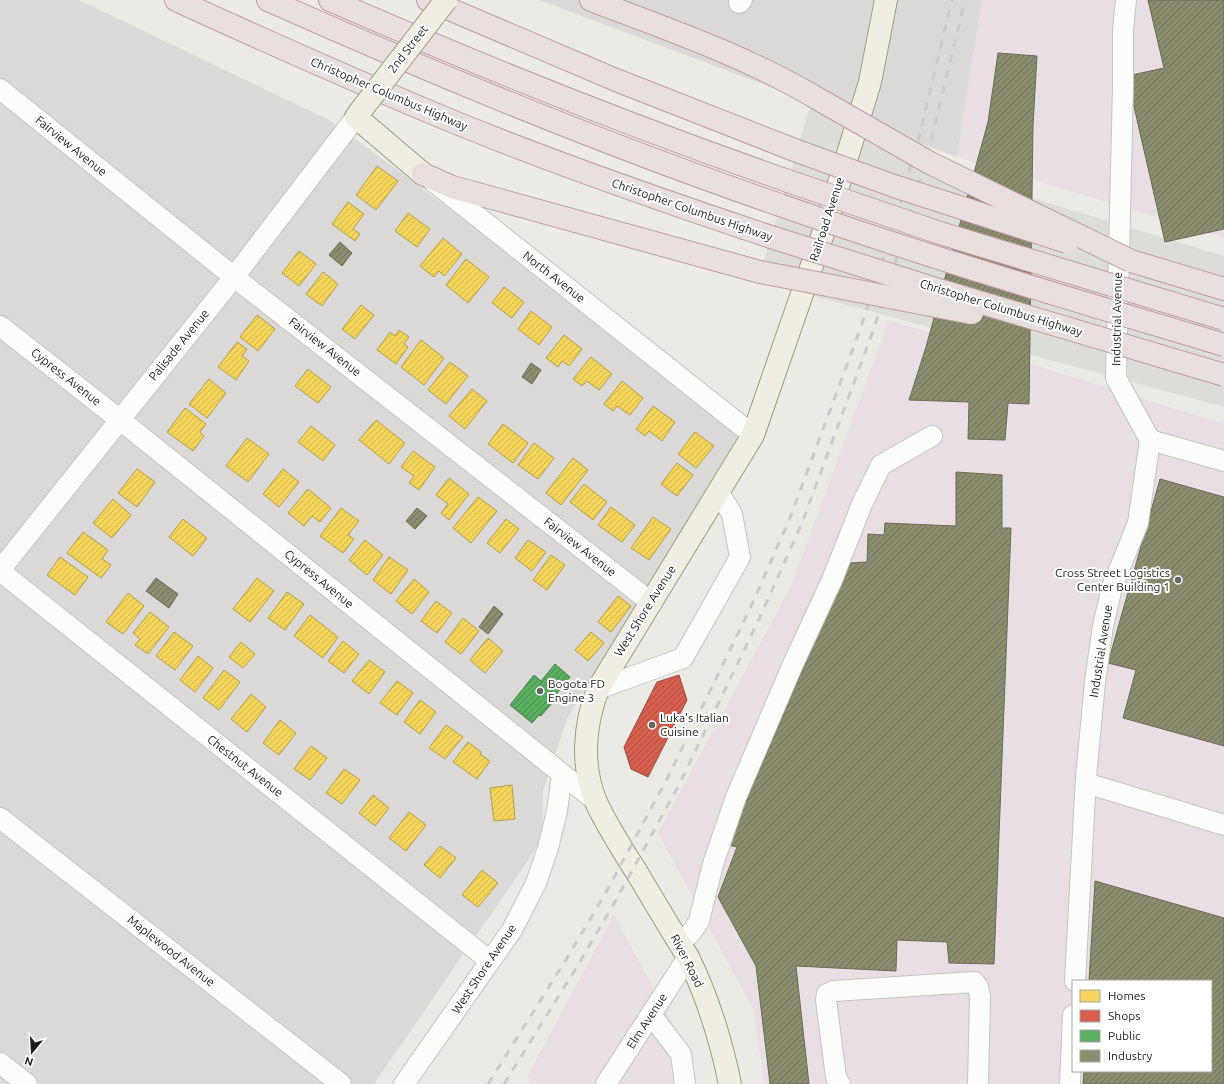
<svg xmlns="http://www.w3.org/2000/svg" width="1224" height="1084" font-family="Ubuntu,sans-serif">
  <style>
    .residential { fill: #dad9d7 }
    .industrial { fill: #e9dee3; fill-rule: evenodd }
    .pier { fill: #dcdcd9 }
    .homes { fill: url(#homes-hatch); stroke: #b59e49 }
    .shops { fill: url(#shops-hatch); stroke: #9e4c3f }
    .public { fill: url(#public-hatch); stroke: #48824d }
    .industry { fill: url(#industry-hatch); stroke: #6b6b56 }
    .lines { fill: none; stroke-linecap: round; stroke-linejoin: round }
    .minor-casing { stroke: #c4c4c1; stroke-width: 22 }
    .major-casing { stroke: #a19b82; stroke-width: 24 }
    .highway-casing { stroke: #c19ca2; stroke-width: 24 }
    .minor { stroke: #fcfcfb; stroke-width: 20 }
    .major { stroke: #f1ede3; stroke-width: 22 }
    .highway { stroke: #e9dede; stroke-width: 22 }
    .rail { stroke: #cacac9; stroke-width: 3; stroke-dasharray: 8 8; stroke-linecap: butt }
    .major-bridge-casing { stroke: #a19b82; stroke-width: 24; stroke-linecap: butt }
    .highway-bridge-casing { stroke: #c19ca2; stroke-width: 24; stroke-linecap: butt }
    .major-bridge { stroke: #f1ede3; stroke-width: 22 }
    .highway-bridge { stroke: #e9dede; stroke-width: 22 }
    .poi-dot { fill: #656563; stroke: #fff; stroke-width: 1.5 }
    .labels { text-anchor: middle; stroke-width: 4; stroke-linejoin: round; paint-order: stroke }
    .street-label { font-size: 12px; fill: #1d1d1d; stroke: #fff }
    .poi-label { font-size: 12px; fill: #1d1d1d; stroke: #fff; text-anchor: start }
  </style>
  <defs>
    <pattern id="homes-hatch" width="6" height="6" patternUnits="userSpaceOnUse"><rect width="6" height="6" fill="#f6d55c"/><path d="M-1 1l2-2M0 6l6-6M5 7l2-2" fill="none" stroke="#d2b650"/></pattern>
    <pattern id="shops-hatch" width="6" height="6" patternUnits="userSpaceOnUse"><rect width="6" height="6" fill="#d6604d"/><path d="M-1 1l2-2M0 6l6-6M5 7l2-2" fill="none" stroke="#ad4f3f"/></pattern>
    <pattern id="public-hatch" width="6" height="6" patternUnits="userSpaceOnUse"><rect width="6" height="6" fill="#5aae61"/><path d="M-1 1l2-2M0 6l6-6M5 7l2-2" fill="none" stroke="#4a8d4f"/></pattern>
    <pattern id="industry-hatch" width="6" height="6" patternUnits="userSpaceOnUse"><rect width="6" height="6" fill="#8c8c6e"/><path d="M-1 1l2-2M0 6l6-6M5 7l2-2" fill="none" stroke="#72725a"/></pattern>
  </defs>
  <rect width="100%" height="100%" fill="#ebeae5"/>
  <g class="residential">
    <polygon points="0,0 79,0 331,121 744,426 567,719 543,791 542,840 374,1084 0,1084"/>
    <polygon points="539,0 982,0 957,157"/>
  </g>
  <g class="industrial">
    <polygon points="982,0 1224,0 1224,237 957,157"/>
    <path d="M889,320L1224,424V1084H764L754,1011L658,833L791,586ZM1073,981H1211V1071H1073Z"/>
    <polygon points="614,915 679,1036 685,1084 529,1084 528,1075"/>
  </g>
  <polygon class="pier" points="816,86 931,154 1029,197 1224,256 1224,407 758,281"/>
  <g class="homes">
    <polygon points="377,166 398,181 376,210 356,195"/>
    <polygon points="348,202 364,214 353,229 360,234 355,241 332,224"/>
    <polygon points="408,213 430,229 417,247 395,231"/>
    <polygon points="443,238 462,254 444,276 439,271 434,277 420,266"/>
    <polygon points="299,251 316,264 299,286 282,273"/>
    <polygon points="466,259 489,277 468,303 446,285"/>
    <polygon points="323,272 338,284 322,306 306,294"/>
    <polygon points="504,287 524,302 512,318 492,303"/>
    <polygon points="361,305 374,315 355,339 342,329"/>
    <polygon points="531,311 552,327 539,345 518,329"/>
    <polygon points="257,315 275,329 258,351 240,337"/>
    <polygon points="399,330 409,337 404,344 408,347 396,364 377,350 390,332 395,336"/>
    <polygon points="564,335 582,349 569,366 562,361 558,367 546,358"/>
    <polygon points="421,340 444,358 424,385 401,367"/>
    <polygon points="237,342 247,349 242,356 249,361 236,380 218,367"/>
    <polygon points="591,357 612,374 599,390 587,381 582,386 573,379"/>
    <polygon points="450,362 468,376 446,404 428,390"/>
    <polygon points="308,369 331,387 318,403 295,386"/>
    <polygon points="209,379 226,393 207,418 189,404"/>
    <polygon points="622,381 643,398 630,415 617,406 613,411 604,404"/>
    <polygon points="472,389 487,401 465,429 449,416"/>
    <polygon points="653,406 675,422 662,441 649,431 645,436 636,429"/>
    <polygon points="185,408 206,424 200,432 204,436 193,451 167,432"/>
    <polygon points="376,420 405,443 389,464 359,440"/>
    <polygon points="503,424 528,443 513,463 488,444"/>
    <polygon points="311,426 335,445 323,461 298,442"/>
    <polygon points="695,432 714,446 696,468 678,454"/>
    <polygon points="247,438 269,454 248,482 226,466"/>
    <polygon points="534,443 554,458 538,479 518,465"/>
    <polygon points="413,451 435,467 419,490 409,483 414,476 401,467"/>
    <polygon points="573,458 588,470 561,505 546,493"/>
    <polygon points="677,463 693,475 677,496 661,484"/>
    <polygon points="137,469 155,482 137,507 118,493"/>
    <polygon points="283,469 299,482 279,507 263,494"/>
    <polygon points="449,478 469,494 449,520 441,513 448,504 436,495"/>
    <polygon points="584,484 607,502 593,520 570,502"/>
    <polygon points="308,489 331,508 320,522 312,516 304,526 288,513"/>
    <polygon points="478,497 497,511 471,543 453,528"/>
    <polygon points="113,499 131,515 112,538 93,523"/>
    <polygon points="611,507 635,525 622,542 598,525"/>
    <polygon points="341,508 359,521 348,535 354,539 343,553 320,536"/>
    <polygon points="653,517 671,529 649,560 631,548"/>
    <polygon points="183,519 207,538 193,556 169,537"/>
    <polygon points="506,519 519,529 500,553 487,543"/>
    <polygon points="83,532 108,550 102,559 111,565 101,578 67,553"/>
    <polygon points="365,540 383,555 367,575 349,560"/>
    <polygon points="528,540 546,552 532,571 515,558"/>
    <polygon points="551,555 565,565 547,590 533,580"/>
    <polygon points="60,557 88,577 75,595 47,575"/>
    <polygon points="389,557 408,570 391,594 373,580"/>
    <polygon points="257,578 274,591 250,622 233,609"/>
    <polygon points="414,579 429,592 412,614 396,601"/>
    <polygon points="287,592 304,604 285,630 268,618"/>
    <polygon points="128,593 144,606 123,634 106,622"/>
    <polygon points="618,596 631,606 611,632 598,622"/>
    <polygon points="436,601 452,613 437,633 421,621"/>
    <polygon points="150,612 169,627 148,654 135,645 140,639 133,633"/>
    <polygon points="310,615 338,637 323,658 294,636"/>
    <polygon points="463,618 479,631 461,654 445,642"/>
    <polygon points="174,632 193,646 175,670 156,656"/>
    <polygon points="591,632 604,643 588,661 575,650"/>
    <polygon points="488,638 503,651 485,673 470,660"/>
    <polygon points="343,641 359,654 344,673 328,661"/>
    <polygon points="241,642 255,654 243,668 229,657"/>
    <polygon points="198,656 213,668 195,692 180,680"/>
    <polygon points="369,660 385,672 369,694 352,681"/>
    <polygon points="224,670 240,682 219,710 203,698"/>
    <polygon points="397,681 413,693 397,715 380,703"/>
    <polygon points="251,694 266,707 247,732 231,719"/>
    <polygon points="420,700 436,712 420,734 404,722"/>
    <polygon points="280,720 296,733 279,755 263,743"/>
    <polygon points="446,725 463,737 445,759 429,748"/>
    <polygon points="468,742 481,752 480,754 490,761 477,779 453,762"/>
    <polygon points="311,746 327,758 310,780 294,769"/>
    <polygon points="344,769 360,780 342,804 326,793"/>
    <polygon points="512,785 515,819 494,821 490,788"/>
    <polygon points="373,795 389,808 375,826 359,813"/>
    <polygon points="409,812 426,825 406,851 389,838"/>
    <polygon points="440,846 456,858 440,878 424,865"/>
    <polygon points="482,870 498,883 478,907 462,895"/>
  </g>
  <polygon class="shops" points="679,675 687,700 648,777 631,769 624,747 657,682"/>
  <polygon class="public" points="555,664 570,677 550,702 552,703 541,716 539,715 532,723 510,705 534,675 541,681"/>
  <g class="industry">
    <polygon points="1148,0 1224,0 1224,229 1165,242 1127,76 1164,68"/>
    <polygon points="998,53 1037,56 1033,126 1029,404 1008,403 1005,440 968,439 969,402 909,400 926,347 988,122"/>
    <polygon points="340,242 352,253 342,266 329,255"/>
    <polygon points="531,363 541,370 532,384 522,377"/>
    <polygon points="956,472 1002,475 1002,528 1011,528 994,964 949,963 947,942 897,940 896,971 796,966 809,1084 770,1084 756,966 718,897 737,847 727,845 849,563 867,562 868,534 884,535 885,523 956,526"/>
    <polygon points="1160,479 1224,497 1224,746 1123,718 1136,670 1108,663"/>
    <polygon points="417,508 427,516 415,529 406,521"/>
    <polygon points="156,578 178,594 169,608 146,591"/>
    <polygon points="494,606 503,614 488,634 479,627"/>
    <polygon points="1095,881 1224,918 1224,1084 1083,1084 1084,1071 1211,1071 1211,981 1089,981"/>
  </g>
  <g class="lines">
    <defs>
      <g id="minor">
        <polyline points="739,3 742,0"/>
        <polyline points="0,89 234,277 652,603"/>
        <polyline points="434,182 753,435"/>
        <polyline points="0,326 119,419 596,801"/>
        <polyline points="1150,440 1224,461"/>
        <polyline points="0,570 234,277 356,117"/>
        <polyline points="0,571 490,961"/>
        <polyline points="598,689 683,658 740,557 732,514 719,493"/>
        <polyline points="1086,783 1224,825"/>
        <polyline points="0,818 341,1084"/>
        <polyline points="679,942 691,933 699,921 713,864 736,797 793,664 832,580 862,504 881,465 932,436"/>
        <polyline points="1075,981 1086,777 1095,682 1103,626 1112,587 1138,523 1150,440 1116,378 1123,87 1123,30 1126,0"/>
        <polyline points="651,1015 681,1054 685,1084"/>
        <polyline points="0,1063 27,1084"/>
        <polyline points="404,1084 512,930 536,883 548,848 557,811 562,774"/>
        <polyline points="606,1084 688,957"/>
        <polyline points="840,1084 836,1077 826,1000 827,994 834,991 974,982 978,987 980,996 978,1084"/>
        <polyline points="1070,1084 1073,1015"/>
      </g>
      <g id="major">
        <polyline points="362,109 356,117 423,174"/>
        <path d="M730,1084C721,1040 708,998 688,957C671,930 655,903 639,876C624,852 608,828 596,802C581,766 584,725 598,689L753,435L828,219L870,82L886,0"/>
      </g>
      <g id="highway">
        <path d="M176,0C270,43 364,85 459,124C562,166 666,202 771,237"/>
        <path d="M268,0C436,75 606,145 780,205"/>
        <path d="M330,0C480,66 633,127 788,181"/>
        <polyline points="428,0 616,80 797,151"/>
        <path d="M591,0C667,29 743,55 813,96"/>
        <polyline points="423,174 452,187 467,191 760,272"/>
        <polyline points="1131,261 1224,289"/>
      </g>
    </defs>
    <use href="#minor" class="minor-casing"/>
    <use href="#major" class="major-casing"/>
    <use href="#highway" class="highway-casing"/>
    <use href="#minor" class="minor"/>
    <use href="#major" class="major"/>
    <use href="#highway" class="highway"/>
    <g class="rail">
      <polyline points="488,1084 567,958 605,894 668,777 749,611 790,518 861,327 889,241 919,137 952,0"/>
      <polyline points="504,1084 578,965 616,900 680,783 760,617 802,523 873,331 901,245 931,141 965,0"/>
    </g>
    <defs>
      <polyline id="major-bridge" points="362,109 446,0"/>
      <g id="highway-bridge">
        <polyline points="813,96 930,163 1131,261"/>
        <polyline points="797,151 894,186 1067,242"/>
        <polyline points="788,181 940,233 1224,319"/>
        <path d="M780,205C927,257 1075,300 1224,345"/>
        <polyline points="771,237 942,291 1224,375"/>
        <polyline points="760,272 972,313"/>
      </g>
    </defs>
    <use href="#major-bridge" class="major-bridge-casing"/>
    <use href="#highway-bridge" class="highway-bridge-casing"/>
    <use href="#major-bridge" class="major-bridge"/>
    <use href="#highway-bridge" class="highway-bridge"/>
  </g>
  <g class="poi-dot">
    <circle cx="1178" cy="580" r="4"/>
    <circle cx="540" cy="691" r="4"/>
    <circle cx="652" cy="725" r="4"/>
  </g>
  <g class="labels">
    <g class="street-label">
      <text transform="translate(408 49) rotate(-52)" y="4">2nd Street</text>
      <text transform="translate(389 94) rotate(23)" y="4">Christopher Columbus Highway</text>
      <text transform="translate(71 146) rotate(39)" y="4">Fairview Avenue</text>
      <text transform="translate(692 210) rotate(19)" y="4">Christopher Columbus Highway</text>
      <text transform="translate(827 219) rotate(-72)" y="4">Railroad Avenue</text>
      <text transform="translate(554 277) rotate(38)" y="4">North Avenue</text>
      <text transform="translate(1001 308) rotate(17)" y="4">Christopher Columbus Highway</text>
      <text transform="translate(1117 319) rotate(-89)" y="4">Industrial Avenue</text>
      <text transform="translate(179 345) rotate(-51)" y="4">Palisade Avenue</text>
      <text transform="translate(325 347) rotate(38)" y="4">Fairview Avenue</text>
      <text transform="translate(66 377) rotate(38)" y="4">Cypress Avenue</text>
      <text transform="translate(580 547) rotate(38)" y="4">Fairview Avenue</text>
      <text transform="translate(319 579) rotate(39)" y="4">Cypress Avenue</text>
      <text transform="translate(645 611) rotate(-58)" y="4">West Shore Avenue</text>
      <text transform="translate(1101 651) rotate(-81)" y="4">Industrial Avenue</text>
      <text transform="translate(245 766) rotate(38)" y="4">Chestnut Avenue</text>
      <text transform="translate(171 951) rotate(38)" y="4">Maplewood Avenue</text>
      <text transform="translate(687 961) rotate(63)" y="4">River Road</text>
      <text transform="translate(484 969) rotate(-56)" y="4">West Shore Avenue</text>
      <text transform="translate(647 1021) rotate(-57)" y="4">Elm Avenue</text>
    </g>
    <g class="poi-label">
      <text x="1170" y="577" text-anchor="end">Cross Street Logistics<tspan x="1170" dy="14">Center Building 1</tspan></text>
      <text x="548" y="688">Bogota FD<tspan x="548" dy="14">Engine 3</tspan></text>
      <text x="660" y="722">Luka's Italian<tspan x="660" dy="14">Cuisine</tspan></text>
    </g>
  </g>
  <rect x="1072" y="980" width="140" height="92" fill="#ffffff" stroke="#a5a5a5"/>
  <rect x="1080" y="990" width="20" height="12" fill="#f6d55c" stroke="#a5a5a5"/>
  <text x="1108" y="1000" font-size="12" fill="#1d1d1d">Homes</text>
  <rect x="1080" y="1010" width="20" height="12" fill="#d6604d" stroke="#a5a5a5"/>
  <text x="1108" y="1020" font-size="12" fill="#1d1d1d">Shops</text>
  <rect x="1080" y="1030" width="20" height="12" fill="#5aae61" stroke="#a5a5a5"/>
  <text x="1108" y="1040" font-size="12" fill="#1d1d1d">Public</text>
  <rect x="1080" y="1050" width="20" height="12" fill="#8c8c6e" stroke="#a5a5a5"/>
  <text x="1108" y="1060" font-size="12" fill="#1d1d1d">Industry</text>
  <g transform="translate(32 1052) rotate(198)" stroke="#ffffff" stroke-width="3" paint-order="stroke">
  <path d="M0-3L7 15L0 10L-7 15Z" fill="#1d1d1d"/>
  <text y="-6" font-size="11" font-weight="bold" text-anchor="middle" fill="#1d1d1d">N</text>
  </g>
</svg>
